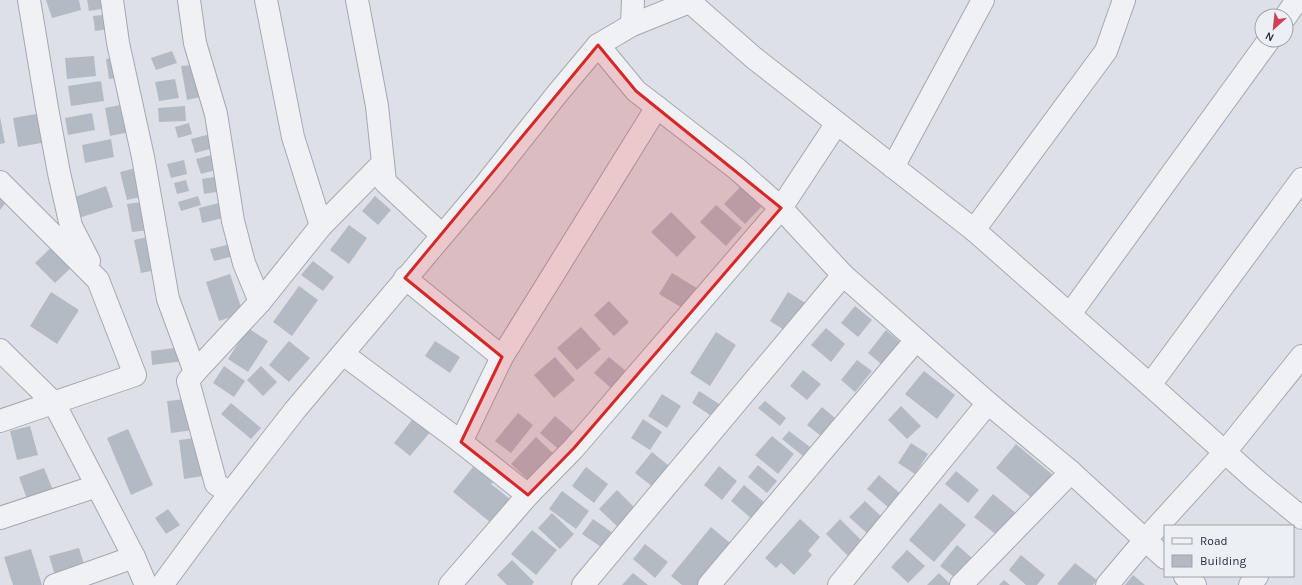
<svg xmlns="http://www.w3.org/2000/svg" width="1302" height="585" font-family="Karla,sans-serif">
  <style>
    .building { fill: #b4bac4 }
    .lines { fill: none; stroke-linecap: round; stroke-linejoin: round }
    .minor-casing { stroke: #a3a8b1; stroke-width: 24 }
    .minor { stroke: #f0f1f5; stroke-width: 22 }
    .marked { fill: #d62828; fill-opacity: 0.2; stroke: #d62828; stroke-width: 3; stroke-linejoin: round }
  </style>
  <rect width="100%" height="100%" fill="#dde1e7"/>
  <g class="building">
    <polygon points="46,0 79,0 81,10 52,18"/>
    <polygon points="87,0 118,0 119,6 89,11"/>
    <polygon points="120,13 123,27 95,31 93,16"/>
    <polygon points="172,51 177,63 156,70 151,58"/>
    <polygon points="94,56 96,76 67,79 65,58"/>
    <polygon points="126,56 129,76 109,79 106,59"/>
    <polygon points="193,65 214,94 187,100 181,66"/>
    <polygon points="175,79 179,98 159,101 155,82"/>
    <polygon points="101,81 104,101 71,106 68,86"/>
    <polygon points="130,103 135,131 110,136 105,108"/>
    <polygon points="185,106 186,121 159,122 158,108"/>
    <polygon points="42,113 47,142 18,147 13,118"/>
    <polygon points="92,113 95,130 68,135 65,118"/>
    <polygon points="0,117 5,143 0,144"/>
    <polygon points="189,123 192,134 178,138 175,127"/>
    <polygon points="218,132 221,146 195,153 191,139"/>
    <polygon points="111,139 114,157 85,163 82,145"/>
    <polygon points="219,153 223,168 201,174 196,159"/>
    <polygon points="184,160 187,174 171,178 167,164"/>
    <polygon points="147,165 154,194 127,200 120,172"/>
    <polygon points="226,175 229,190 204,194 202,179"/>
    <polygon points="186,180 189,191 177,194 174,183"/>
    <polygon points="744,183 765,203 745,224 724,204"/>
    <polygon points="106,186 113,207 79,218 72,198"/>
    <polygon points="198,196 201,205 181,211 178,202"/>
    <polygon points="375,196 391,210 378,225 362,211"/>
    <polygon points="0,198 6,202 0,210"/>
    <polygon points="155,200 159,229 132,232 127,204"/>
    <polygon points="219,203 223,218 202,223 199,208"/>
    <polygon points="716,205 742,228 726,246 700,222"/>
    <polygon points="671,212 696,237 677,257 651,232"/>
    <polygon points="349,225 367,238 349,264 330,250"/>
    <polygon points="160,234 167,268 141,273 134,240"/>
    <polygon points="62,237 81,258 55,283 35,263"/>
    <polygon points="235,243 238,255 214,261 210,249"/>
    <polygon points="313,261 334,277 323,291 301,275"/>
    <polygon points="672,273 700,290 687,311 659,294"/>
    <polygon points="230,274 243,313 219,321 206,282"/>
    <polygon points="299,286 318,300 292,336 273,322"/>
    <polygon points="51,292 79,310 57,344 30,326"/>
    <polygon points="788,292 810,306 792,335 770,321"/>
    <polygon points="609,301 629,322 614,336 594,315"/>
    <polygon points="855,306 872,320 858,337 841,323"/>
    <polygon points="581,327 601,349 577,370 557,348"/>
    <polygon points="248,328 268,341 248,372 228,359"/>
    <polygon points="826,328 845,344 831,362 811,345"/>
    <polygon points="886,330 905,346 886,368 868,353"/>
    <polygon points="716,332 736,345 710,386 690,373"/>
    <polygon points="289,341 310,358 289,382 269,365"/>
    <polygon points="435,341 460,357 450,373 425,356"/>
    <polygon points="182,347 185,361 152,365 151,351"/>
    <polygon points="555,357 575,380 554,398 534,375"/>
    <polygon points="609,357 627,372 612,389 594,373"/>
    <polygon points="857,360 872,371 855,392 841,380"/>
    <polygon points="224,366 245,381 234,397 213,383"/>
    <polygon points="261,366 277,382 263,396 247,380"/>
    <polygon points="803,370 821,384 807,400 790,386"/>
    <polygon points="924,371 955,395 937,419 905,394"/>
    <polygon points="699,391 727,409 719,421 692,403"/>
    <polygon points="662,394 681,406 667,428 648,416"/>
    <polygon points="197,398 201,429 171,433 167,401"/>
    <polygon points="765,401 786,418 780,426 758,408"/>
    <polygon points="231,403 261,428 251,439 221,414"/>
    <polygon points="901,406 921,426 907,439 888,420"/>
    <polygon points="822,407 835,418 821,436 807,425"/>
    <polygon points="518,413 533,425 511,453 495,441"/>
    <polygon points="415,416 432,430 410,456 394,443"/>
    <polygon points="555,416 579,437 564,454 540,433"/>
    <polygon points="643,419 662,432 650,450 631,438"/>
    <polygon points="30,426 38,455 17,460 10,431"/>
    <polygon points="128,429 153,485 131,495 107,438"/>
    <polygon points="789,431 810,447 803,456 782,439"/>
    <polygon points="772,436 794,454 778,474 755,455"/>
    <polygon points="204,437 209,475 184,479 179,440"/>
    <polygon points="536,437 557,457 533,484 511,464"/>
    <polygon points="911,443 928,454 915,474 898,463"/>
    <polygon points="1016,444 1054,476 1034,500 996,468"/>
    <polygon points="652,452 674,470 657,490 635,473"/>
    <polygon points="758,465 777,481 767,493 748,477"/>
    <polygon points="719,466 737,481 722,500 704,485"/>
    <polygon points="473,467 493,482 491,484 515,503 496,527 453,492"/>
    <polygon points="586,467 608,484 594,503 572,486"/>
    <polygon points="44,468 55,495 29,504 19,477"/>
    <polygon points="956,471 979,490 968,503 945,484"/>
    <polygon points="879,475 902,495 890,509 867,489"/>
    <polygon points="744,485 765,503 752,519 731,501"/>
    <polygon points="617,490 638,511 620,529 599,509"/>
    <polygon points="562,491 589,511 576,529 549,509"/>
    <polygon points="993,494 1017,514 998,536 974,517"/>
    <polygon points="865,501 884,519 869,535 849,517"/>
    <polygon points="940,503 966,525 934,562 909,540"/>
    <polygon points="168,509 180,525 166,534 155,518"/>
    <polygon points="552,513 574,534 560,549 538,528"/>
    <polygon points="593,519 617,536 607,551 582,534"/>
    <polygon points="800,519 820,537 808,551 812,555 794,575 781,563 776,568 765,558"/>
    <polygon points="840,519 862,541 848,556 826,534"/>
    <polygon points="711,527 736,548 705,585 682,585 671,576"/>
    <polygon points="532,530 557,550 536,575 511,554"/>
    <polygon points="645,544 668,562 655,578 633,559"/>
    <polygon points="957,545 979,564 963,584 940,566"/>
    <polygon points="79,548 90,583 58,585 49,556"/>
    <polygon points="31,549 42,585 13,585 4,557"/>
    <polygon points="907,550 925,566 908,583 891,567"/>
    <polygon points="1021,555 1045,575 1037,585 1026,585 1009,570"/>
    <polygon points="512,560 534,582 532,585 507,585 497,575"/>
    <polygon points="1075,563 1097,580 1093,585 1059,585 1057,584"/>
    <polygon points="633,573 648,585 622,585"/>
    <polygon points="939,573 951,585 927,585"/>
    <polygon points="1133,575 1145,585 1125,585"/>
    <polygon points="1004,580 1010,585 999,585"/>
  </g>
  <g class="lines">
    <defs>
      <g id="minor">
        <polyline points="29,0 47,108 59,173 71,226 89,261"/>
        <polyline points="112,0 118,43 143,157 168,299 195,372 260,302 321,226"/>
        <polyline points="189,0 195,43 216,114 233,221 244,263 260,302"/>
        <polyline points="266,0 293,137 321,226 383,163"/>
        <polyline points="357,0 377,106 385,182 442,235"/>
        <polyline points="690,2 754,58 974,230 1150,385 1257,481 1302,518"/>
        <polyline points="1286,16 1297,0"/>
        <polyline points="632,25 633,0"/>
        <polyline points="598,45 636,91 737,169 781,208 843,275 988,403 1071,472 1165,558"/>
        <polyline points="893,167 983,0"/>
        <polyline points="0,182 98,280 135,375 0,421"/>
        <polyline points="974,230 1106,51 1124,0"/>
        <polyline points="405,278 502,357"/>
        <polyline points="1070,314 1269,40"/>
        <polyline points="0,350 54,403 134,557 146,585"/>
        <polyline points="343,354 461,442 528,495"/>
        <polyline points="195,372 188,381 216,484 230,493"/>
        <polyline points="1150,385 1302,179"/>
        <polyline points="461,442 502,357 657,107"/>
        <polyline points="0,518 97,486"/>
        <polyline points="1185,576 1195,585"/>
        <polyline points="55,585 134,557"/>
        <polyline points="162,585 218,509 295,410 485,185 557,94 598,45 632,25 694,0"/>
        <polyline points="450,585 528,495 574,448 781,208 837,123"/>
        <polyline points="583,585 843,275"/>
        <polyline points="709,585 916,340"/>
        <polyline points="839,585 988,403"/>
        <polyline points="961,585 1071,472"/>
        <polyline points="1107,585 1145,540 1225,452 1302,356"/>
        <polyline points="1250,585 1257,576"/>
      </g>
    </defs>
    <use href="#minor" class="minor-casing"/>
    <use href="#minor" class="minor"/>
  </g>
  <path class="marked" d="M598,45L636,91L781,208L574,448L528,495L461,442L502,357L405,278Z"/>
  <rect x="1164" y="525" width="130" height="52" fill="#ecf0f5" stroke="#9da2ab"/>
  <rect x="1172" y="538" width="20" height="6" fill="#f0f1f5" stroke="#9da2ab"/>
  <text x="1200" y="545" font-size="12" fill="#272e3d">Road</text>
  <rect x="1172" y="555" width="20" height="12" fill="#b4bac4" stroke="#9da2ab"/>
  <text x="1200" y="565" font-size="12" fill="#272e3d">Building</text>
  <g transform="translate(1274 28) rotate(207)"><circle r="19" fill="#ecf0f5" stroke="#9da2ab"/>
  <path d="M0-3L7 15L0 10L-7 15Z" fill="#cd4153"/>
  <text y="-6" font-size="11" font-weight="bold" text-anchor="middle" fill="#272e3d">N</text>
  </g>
</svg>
